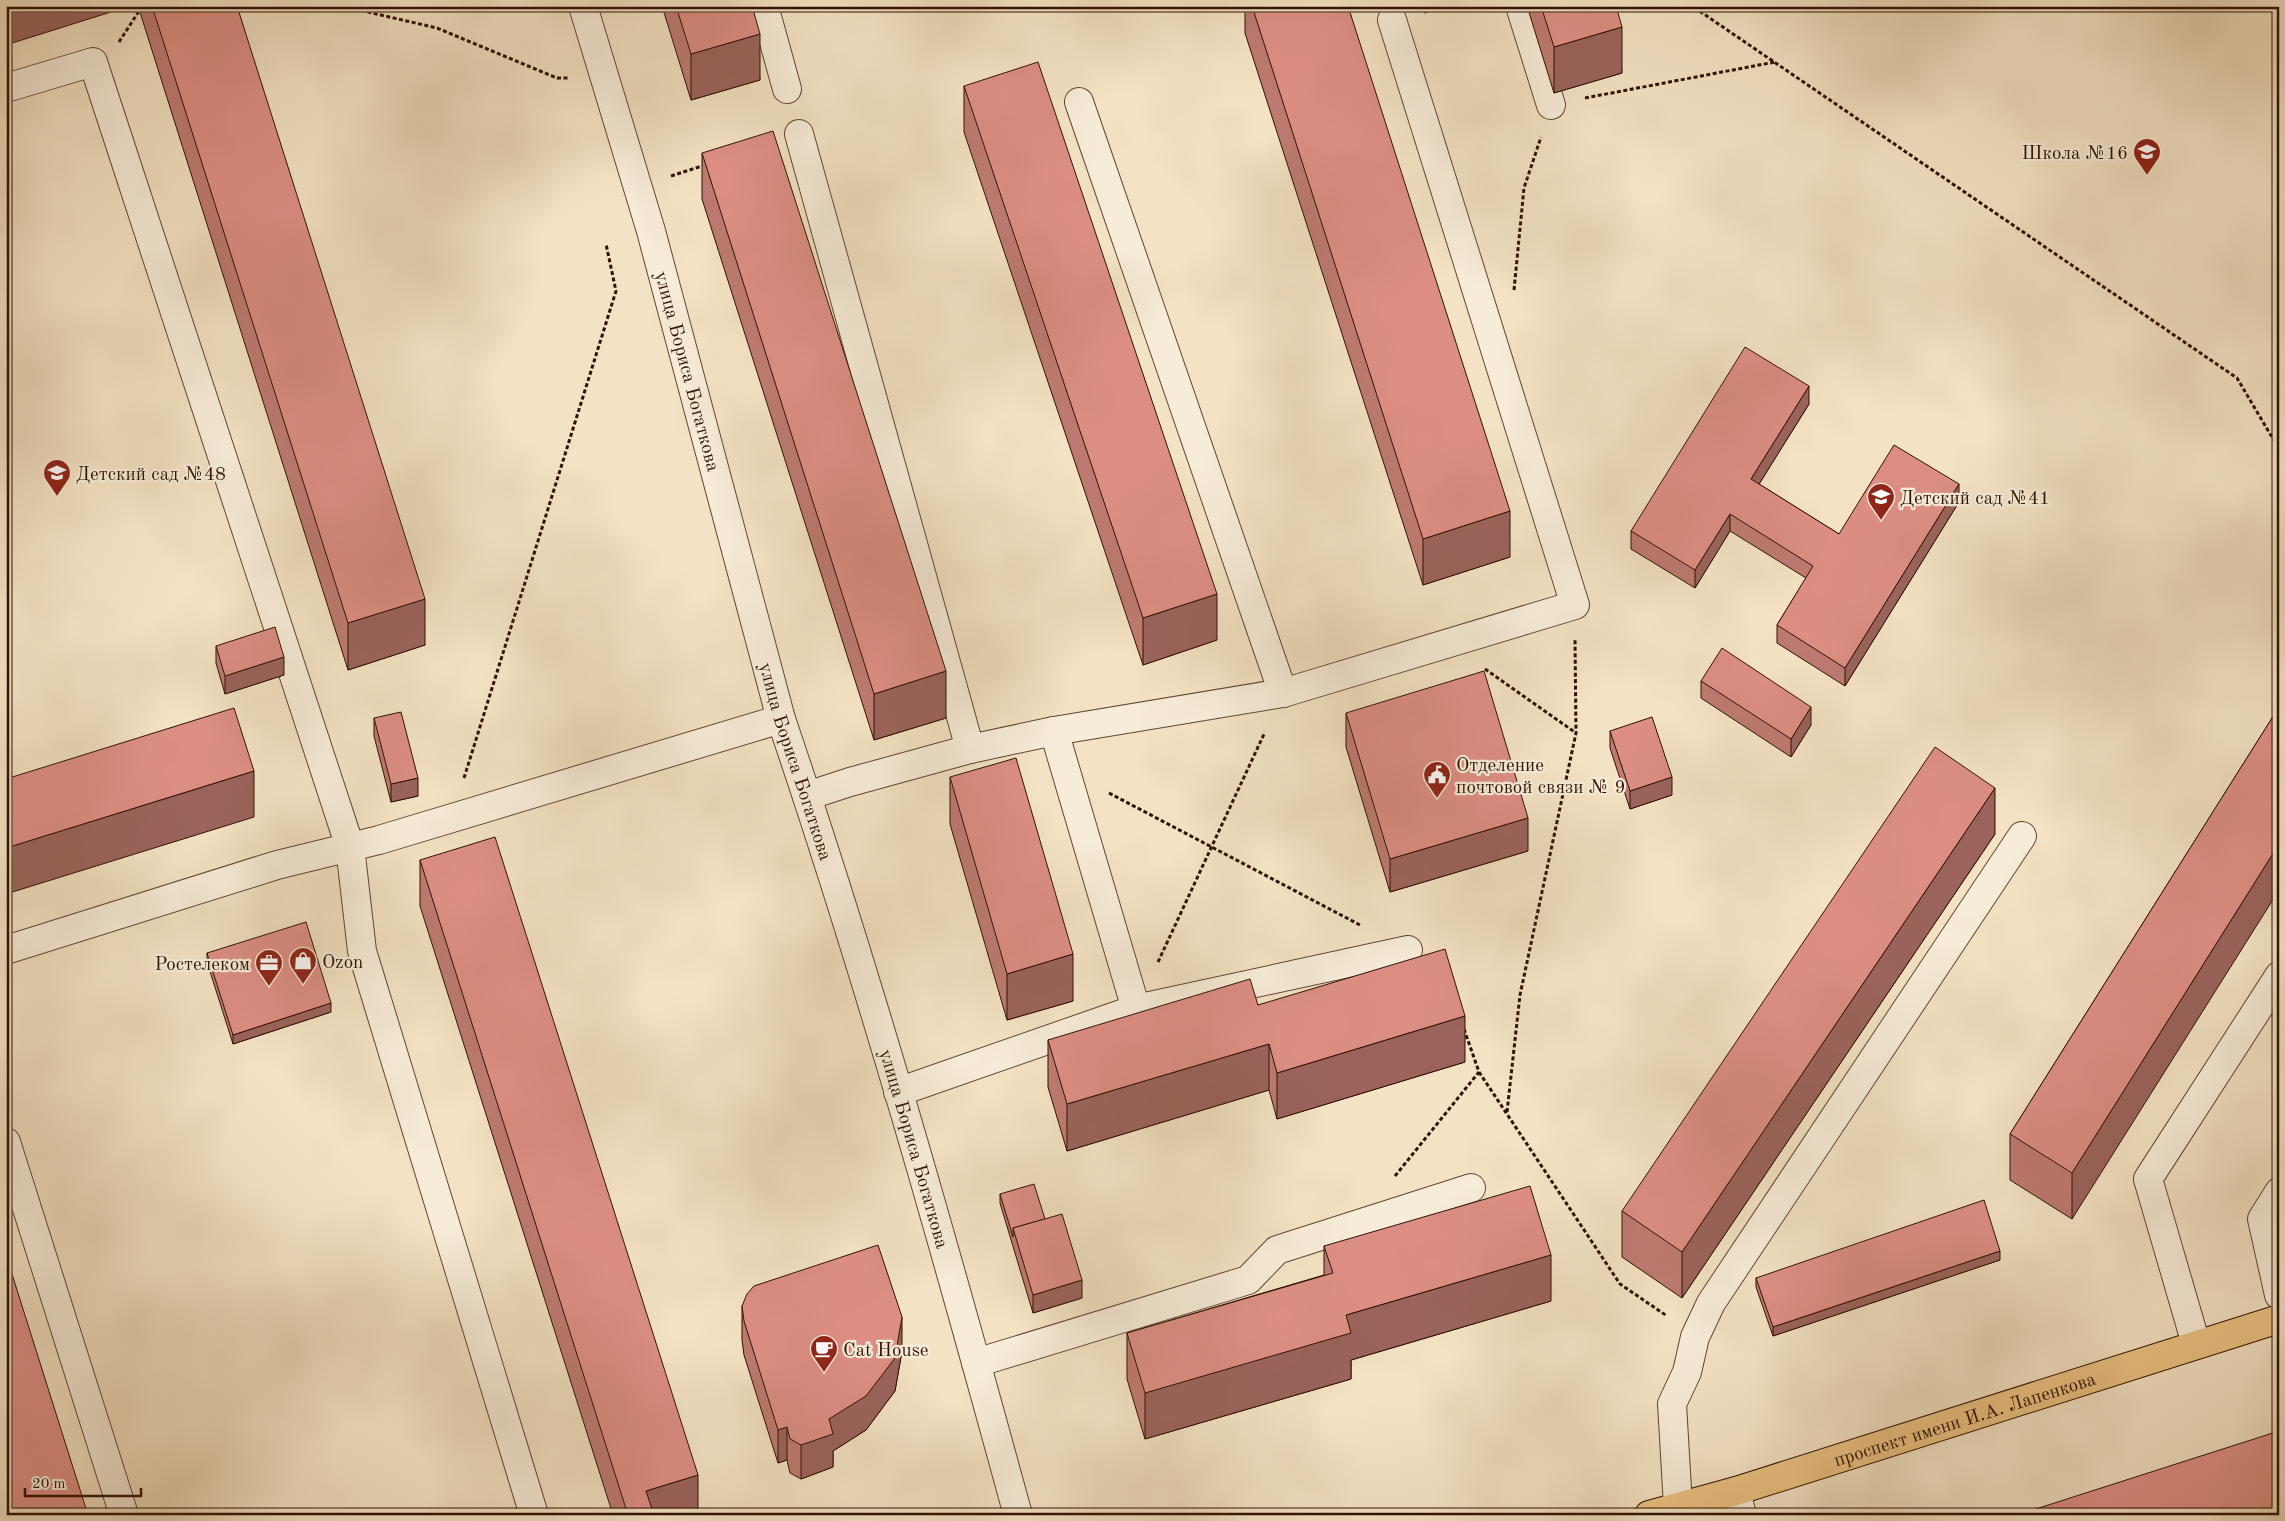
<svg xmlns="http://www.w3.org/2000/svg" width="2285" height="1521" font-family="'Old Standard TT',serif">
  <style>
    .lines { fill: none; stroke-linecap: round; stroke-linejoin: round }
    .minor-casing { stroke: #604633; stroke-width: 30 }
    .major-casing { stroke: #2f1203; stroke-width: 30 }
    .path { stroke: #2f1203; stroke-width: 3; stroke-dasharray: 4 2.5; stroke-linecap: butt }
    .minor { stroke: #f7ecd8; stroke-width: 28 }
    .major { stroke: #eac182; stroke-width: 28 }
    .wall { fill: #be7a72; stroke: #2f1203 }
    .shaded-wall { fill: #9b635c; stroke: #2f1203 }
    .building { fill: #dd8e84; stroke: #2f1203 }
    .labels { text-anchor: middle; stroke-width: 4.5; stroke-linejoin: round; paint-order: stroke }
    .poi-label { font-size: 19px; fill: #2f1203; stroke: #f7ecd8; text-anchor: start }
    .street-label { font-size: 19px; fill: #2f1203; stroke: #f7ecd8 }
  </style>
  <rect width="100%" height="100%" fill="#f3e2c3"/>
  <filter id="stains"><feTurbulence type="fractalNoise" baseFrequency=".004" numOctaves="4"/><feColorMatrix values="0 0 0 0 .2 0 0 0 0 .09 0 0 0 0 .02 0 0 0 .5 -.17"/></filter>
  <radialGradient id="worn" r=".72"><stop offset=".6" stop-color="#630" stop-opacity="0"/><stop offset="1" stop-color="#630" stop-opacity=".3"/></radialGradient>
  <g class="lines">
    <defs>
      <g id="minor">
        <path id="s1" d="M583,6L651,231L781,719C870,981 945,1248 1018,1515"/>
        <polyline points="764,6 787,89"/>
        <polyline points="1520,6 1551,105"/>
        <polyline points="6,88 93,62 350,847 362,951 534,1515"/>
        <polyline points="1079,102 1283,693"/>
        <polyline points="799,134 970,749"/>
        <polyline points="1054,731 1136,1009"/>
        <polyline points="807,796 850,782 970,749 1054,731 1283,693 1575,605 1392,20"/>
        <polyline points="6,950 277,865 379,840 781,719"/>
        <polyline points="898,1092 1136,1009 1408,950"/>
        <polyline points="6,1142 124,1515"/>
        <polyline points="2279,1192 2262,1219 2279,1295"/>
        <polyline points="2196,1344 2148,1179 2279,976"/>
        <polyline points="976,1363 1248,1280 1277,1250 1471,1188"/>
        <polyline points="1736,1491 1742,1515"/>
        <polyline points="1678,1506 1672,1404 1687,1372 1695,1337 1711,1303 2022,836"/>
      </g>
      <g id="major">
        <path id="s2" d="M1649,1515L1736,1491L2279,1319"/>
      </g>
    </defs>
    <use href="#minor" class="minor-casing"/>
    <use href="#major" class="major-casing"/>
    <g class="path">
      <polyline points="342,6 437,28 557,78 569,78"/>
      <polyline points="1696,6 1698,10 2237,378 2279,449"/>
      <polyline points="1424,12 1448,6"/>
      <polyline points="119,42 139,11"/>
      <polyline points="1585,98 1775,62"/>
      <polyline points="671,176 705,165"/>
      <polyline points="1514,290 1524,188 1541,137"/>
      <polyline points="1485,669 1576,733"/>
      <polyline points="464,778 616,291 606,244"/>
      <polyline points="1109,793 1360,925"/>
      <polyline points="1158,962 1265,732"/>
      <polyline points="1464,1029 1479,1072 1620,1284 1667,1316"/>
      <polyline points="1507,1112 1520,995 1576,733 1575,640"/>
      <polyline points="1395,1176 1479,1072"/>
    </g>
    <use href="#minor" class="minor"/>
    <use href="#major" class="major"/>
  </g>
  <g class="wall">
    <polygon points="138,6 237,6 425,645 348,670"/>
    <polygon points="662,6 752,6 760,80 691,100"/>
    <polygon points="1245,6 1348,6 1510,557 1423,585 1245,33"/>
    <polygon points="1527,6 1616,6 1622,73 1554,93"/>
    <polygon points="964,86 1217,640 1143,665 964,132"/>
    <polygon points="702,153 946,718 874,740 702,199"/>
    <polygon points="1809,404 1759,484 1839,534 1959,502 1845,686 1777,643 1777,625 1806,578 1730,531 1695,588 1631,549 1631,531"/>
    <polygon points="216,646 284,675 225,694 216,663"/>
    <polygon points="1701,681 1811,725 1791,757 1701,698"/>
    <polygon points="2279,707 2072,1219 2010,1180 2010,1134"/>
    <polygon points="1346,713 1528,851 1390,892 1346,747"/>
    <polygon points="374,718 418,796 391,802 374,736"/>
    <polygon points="1610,731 1672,795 1630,809 1610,748"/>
    <polygon points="950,777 1073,1001 1007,1020 950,824"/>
    <polygon points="1995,834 1682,1298 1622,1257 1622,1211"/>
    <polygon points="420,860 698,1515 613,1515 420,906"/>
    <polygon points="207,953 331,1012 233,1044 207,962"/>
    <polygon points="1258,1005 1465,1062 1277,1119 1269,1090 1067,1151 1048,1087 1048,1040"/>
    <polygon points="1000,1194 1045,1219 1082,1298 1033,1313 1000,1203"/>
    <polygon points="1324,1246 1551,1301 1351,1360 1351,1379 1145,1439 1127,1379 1127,1333 1324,1275"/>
    <polygon points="2000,1260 1773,1336 1756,1287 1756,1278"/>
    <polygon points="742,1306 902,1351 895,1391 866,1430 833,1451 833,1467 801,1479 790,1473 787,1460 778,1463 744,1355 742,1340"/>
  </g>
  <g class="shaded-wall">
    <polygon points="6,6 130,6 6,45"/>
    <polygon points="1622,27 1622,73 1554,93 1554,47"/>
    <polygon points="760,34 760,80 691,100 691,54"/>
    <polygon points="1809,386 1809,404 1751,497 1751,479"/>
    <polygon points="1959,484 1959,502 1845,686 1845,668"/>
    <polygon points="1510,511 1510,557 1423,585 1423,539"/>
    <polygon points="1730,514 1730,531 1695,588 1695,570"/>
    <polygon points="1217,594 1217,640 1143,665 1143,618"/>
    <polygon points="425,599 425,645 348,670 348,623"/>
    <polygon points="284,657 284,675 225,694 225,676"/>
    <polygon points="946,671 946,718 874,740 874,694"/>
    <polygon points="1811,707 1811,725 1791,757 1791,739"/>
    <polygon points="254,771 254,817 6,894 6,848"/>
    <polygon points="1672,777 1672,795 1630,809 1630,791"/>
    <polygon points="418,778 418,796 391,802 391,784"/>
    <polygon points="1995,788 1995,834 1682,1298 1682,1252"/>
    <polygon points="1528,818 1528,851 1390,892 1390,859"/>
    <polygon points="2279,844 2279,890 2072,1219 2072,1173"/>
    <polygon points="1073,954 1073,1001 1007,1020 1007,974"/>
    <polygon points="331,1003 331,1012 233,1044 233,1035"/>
    <polygon points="1465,1016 1465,1062 1277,1119 1277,1073"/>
    <polygon points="1269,1044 1269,1090 1067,1151 1067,1104"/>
    <polygon points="2000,1251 2000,1260 1773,1336 1773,1327"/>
    <polygon points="1551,1255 1551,1301 1351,1360 1351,1379 1145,1439 1145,1393 1346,1315"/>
    <polygon points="1082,1280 1082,1298 1033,1313 1033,1295"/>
    <polygon points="902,1317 902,1351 895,1391 866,1430 833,1451 833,1467 801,1479 801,1445 829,1419"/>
    <polygon points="787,1427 787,1460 778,1463 778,1430"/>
    <polygon points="698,1475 698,1515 646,1515 646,1491"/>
  </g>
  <g class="building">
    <polygon points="152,6 237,6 425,599 348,623"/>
    <polygon points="676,6 752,6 760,34 691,54"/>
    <polygon points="1252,6 1348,6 1510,511 1423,539"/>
    <polygon points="1541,6 1616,6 1622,27 1554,47"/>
    <polygon points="1038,62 1217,594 1143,618 964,86"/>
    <polygon points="773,131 946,671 874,694 702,153"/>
    <polygon points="1745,347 1809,386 1751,479 1839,534 1894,445 1959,484 1845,668 1777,625 1813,566 1730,514 1695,570 1631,531"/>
    <polygon points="275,627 284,657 225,676 216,646"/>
    <polygon points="1722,648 1811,707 1791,739 1701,681"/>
    <polygon points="1484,671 1528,818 1390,859 1346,713"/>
    <polygon points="2279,707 2279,844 2072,1173 2010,1134"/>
    <polygon points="234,708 254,771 6,848 6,779"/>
    <polygon points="401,712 418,778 391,784 374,718"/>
    <polygon points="1652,717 1672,777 1630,791 1610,731"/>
    <polygon points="1935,747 1995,788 1682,1252 1622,1211"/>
    <polygon points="1016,758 1073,954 1007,974 950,777"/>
    <polygon points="495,837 698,1475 646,1491 654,1515 628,1515 420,860"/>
    <polygon points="306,922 331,1003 233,1035 207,953"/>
    <polygon points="1445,949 1465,1016 1277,1073 1269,1044 1067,1104 1048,1040 1250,979 1258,1005"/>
    <polygon points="1034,1184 1045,1219 1013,1228 1013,1237 1000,1194"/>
    <polygon points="1530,1186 1551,1255 1346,1315 1351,1333 1145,1393 1127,1333 1333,1273 1324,1246"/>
    <polygon points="1984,1200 2000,1251 1773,1327 1756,1278"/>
    <polygon points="1062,1214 1082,1280 1033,1295 1013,1228"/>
    <polygon points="878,1245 902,1317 895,1358 866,1396 829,1419 833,1434 801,1445 790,1439 787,1427 778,1430 744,1321 742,1306 747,1294 754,1286"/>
    <polygon points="6,1255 88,1515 8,1515 6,1510"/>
    <polygon points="2279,1431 2279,1513 2273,1515 2017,1515"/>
  </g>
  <defs>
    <symbol id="school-pin" viewBox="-11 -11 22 30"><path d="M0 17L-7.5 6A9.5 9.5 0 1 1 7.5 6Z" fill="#8f2418" stroke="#f7ecd8"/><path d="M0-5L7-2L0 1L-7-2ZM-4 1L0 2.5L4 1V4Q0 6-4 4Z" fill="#fff"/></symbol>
    <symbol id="civic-pin" viewBox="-11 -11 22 30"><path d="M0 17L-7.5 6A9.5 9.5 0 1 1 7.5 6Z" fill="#8f2418" stroke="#f7ecd8"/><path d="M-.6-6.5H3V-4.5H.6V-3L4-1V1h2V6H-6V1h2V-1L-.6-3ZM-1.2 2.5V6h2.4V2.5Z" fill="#fff"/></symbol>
    <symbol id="shop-pin" viewBox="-11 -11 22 30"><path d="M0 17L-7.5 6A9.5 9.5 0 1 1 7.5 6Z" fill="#8f2418" stroke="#f7ecd8"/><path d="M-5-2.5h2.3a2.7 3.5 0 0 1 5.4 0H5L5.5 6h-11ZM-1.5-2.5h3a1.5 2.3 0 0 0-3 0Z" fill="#fff"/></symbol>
    <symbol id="office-pin" viewBox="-11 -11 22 30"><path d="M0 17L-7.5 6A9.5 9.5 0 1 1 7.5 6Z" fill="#8f2418" stroke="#f7ecd8"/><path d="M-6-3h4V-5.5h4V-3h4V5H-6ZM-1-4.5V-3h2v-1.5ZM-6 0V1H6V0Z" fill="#fff"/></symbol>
    <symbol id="cafe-pin" viewBox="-11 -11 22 30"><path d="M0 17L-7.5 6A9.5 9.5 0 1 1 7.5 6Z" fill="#8f2418" stroke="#f7ecd8"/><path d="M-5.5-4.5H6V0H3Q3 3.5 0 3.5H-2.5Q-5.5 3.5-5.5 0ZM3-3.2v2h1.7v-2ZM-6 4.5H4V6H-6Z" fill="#fff"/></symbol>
  </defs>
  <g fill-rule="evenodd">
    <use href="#school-pin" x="2131" y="136" width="32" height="43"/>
    <use href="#school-pin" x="41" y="457" width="32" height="43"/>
    <use href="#school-pin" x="1865" y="481" width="32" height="43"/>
    <use href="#civic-pin" x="1421" y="759" width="32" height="43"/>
    <use href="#shop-pin" x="287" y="945" width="32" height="43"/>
    <use href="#office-pin" x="253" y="947" width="32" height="43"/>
    <use href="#cafe-pin" x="808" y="1333" width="32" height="43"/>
  </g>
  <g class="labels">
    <g class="poi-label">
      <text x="2128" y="159" text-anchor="end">Школа №16</text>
      <text x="76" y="480">Детский сад №48</text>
      <text x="1900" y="504">Детский сад №41</text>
      <text x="1456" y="771">Отделение<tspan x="1456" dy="22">почтовой связи № 9</tspan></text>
      <text x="322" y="968">Ozon</text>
      <text x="250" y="970" text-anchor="end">Ростелеком</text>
      <text x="843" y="1356">Cat House</text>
    </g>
    <g class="street-label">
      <text dy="7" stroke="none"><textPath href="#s1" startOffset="380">улица Бориса Богаткова</textPath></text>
      <text dy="7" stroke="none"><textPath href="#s1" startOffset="785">улица Бориса Богаткова</textPath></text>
      <text dy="7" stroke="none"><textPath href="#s1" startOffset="1190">улица Бориса Богаткова</textPath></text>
      <text dy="7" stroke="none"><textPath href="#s2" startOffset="330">проспект имени И.А. Лапенкова</textPath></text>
    </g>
  </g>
  <rect width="2285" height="1521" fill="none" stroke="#f3e2c3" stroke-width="25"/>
  <rect x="8" y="8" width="2270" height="1506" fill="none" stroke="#2f1203" stroke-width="2.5"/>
  <rect x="12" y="12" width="2260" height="1496" fill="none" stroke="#2f1203"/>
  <path d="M25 1488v8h116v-8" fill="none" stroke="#2f1203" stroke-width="2.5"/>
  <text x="32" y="1488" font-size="15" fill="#2f1203" stroke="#f7ecd8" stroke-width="4" paint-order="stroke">20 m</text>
  <rect width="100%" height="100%" filter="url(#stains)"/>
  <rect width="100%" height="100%" fill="url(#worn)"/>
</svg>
